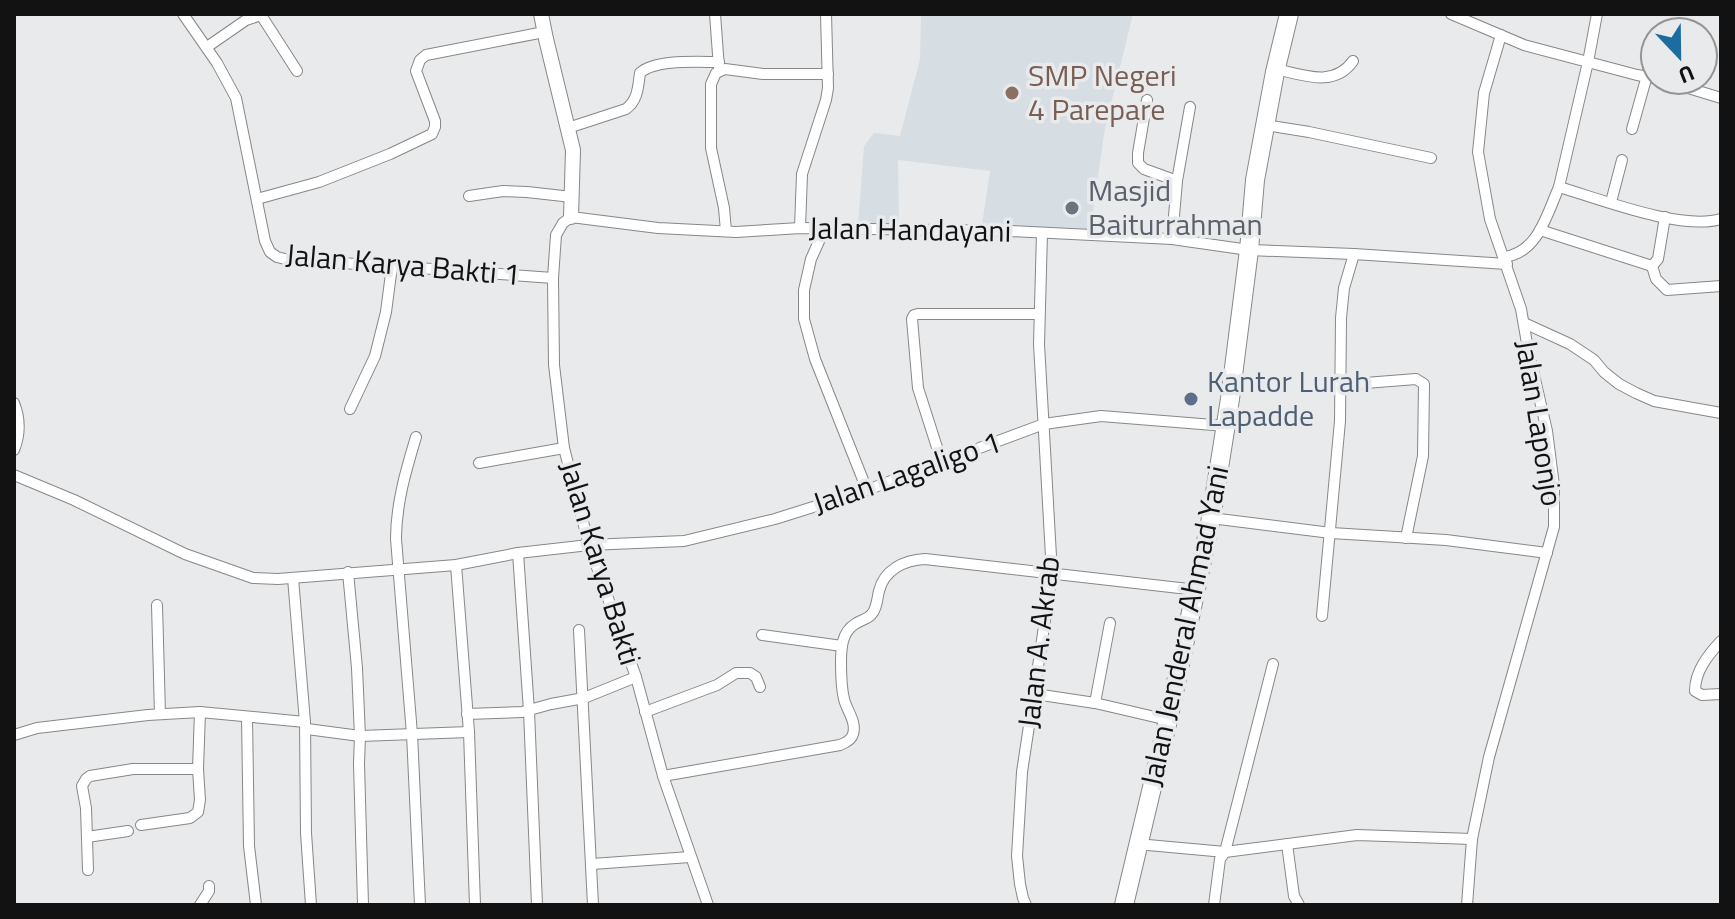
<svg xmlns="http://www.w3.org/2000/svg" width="1735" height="919" font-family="'Titillium Web',sans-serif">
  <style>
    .built { fill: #d6dee4 }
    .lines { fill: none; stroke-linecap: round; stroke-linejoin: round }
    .street-casing { stroke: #868788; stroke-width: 12 }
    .secondary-casing { stroke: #868788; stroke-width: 16 }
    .highway-casing { stroke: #868788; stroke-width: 20 }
    .street { stroke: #fff; stroke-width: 10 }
    .secondary { stroke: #fff; stroke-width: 14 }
    .highway { stroke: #fff; stroke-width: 18 }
    .education-dot { fill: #8d6e63; stroke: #e9eaeb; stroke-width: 3 }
    .worship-dot { fill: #6b7280; stroke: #e9eaeb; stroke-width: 3 }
    .service-dot { fill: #5c6f8a; stroke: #e9eaeb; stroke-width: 3 }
    .labels { text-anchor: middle; stroke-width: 7; stroke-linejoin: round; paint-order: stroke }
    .education-label { font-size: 30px; fill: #785e54; stroke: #e9eaeb; text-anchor: start }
    .worship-label { font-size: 30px; fill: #5b616d; stroke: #e9eaeb; text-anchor: start }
    .street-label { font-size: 30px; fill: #121213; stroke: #e9eaeb }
    .service-label { font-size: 30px; fill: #4e5e75; stroke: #e9eaeb; text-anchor: start }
  </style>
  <rect width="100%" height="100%" fill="#e9eaeb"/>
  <polygon class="built" points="921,14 1133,14 1105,128 1090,232 982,225 990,171 898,160 899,225 858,225 864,146 874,133 900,136 920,59"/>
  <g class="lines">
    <defs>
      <g id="street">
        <polyline points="183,14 217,63 236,98 265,241 270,252 277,257 289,260 392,266 553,278"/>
        <polyline points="715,14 719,68"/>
        <polyline points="1451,14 1524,45 1637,75 1655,78"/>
        <path d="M1597,14L1588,62L1559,187C1600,199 1681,231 1721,219"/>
        <polyline points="207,47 246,20 261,15 297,71"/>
        <path d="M1276,69C1303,75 1334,88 1353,61"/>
        <polyline points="1662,80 1721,98"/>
        <polyline points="1147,100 1138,153 1138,163 1144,169 1177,181"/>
        <polyline points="1265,125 1309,132 1431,158"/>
        <path d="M568,128L626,109C638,100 638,87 640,73C655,59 698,62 719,62"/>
        <polyline points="1632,129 1655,47"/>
        <polyline points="469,196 503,191 527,192 572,197"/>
        <polyline points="257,199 319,182 390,154 432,134 435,127 435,121 416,71 420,60 426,55 544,32"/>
        <polyline points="1611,202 1622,160"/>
        <polyline points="800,228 802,174 826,100 828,88 826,14"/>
        <polyline points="825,228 811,259 804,290 804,319 815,359 867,490"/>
        <polyline points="1540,230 1652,266 1658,259 1665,217"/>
        <polyline points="726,231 724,208 711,148 711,84 716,73 725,69 763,74 828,74"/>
        <polyline points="1172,239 1177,181 1190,107"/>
        <path d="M1504,257C1538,253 1547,214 1559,187"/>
        <polyline points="1652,266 1656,279 1667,290 1721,286"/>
        <polyline points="1524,323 1570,344 1594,360 1604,372 1619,384 1636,393 1654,401 1721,413"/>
        <polyline points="1340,385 1416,379 1424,384 1423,456 1406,538"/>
        <path d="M14,403C20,418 20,435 14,450"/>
        <polyline points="350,409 375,356 386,312 392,266"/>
        <path d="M416,437C406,470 396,504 396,539L412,734L420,905"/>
        <polyline points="479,463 564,448"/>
        <polyline points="942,463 918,388 912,319 914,315 918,314 1039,314"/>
        <polyline points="14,475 74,500 185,554 253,578 278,579 456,565 518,553 589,545 684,541 775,519 867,490 1044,424 1101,416 1226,426"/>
        <polyline points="1211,518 1331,533 1446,540 1547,553"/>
        <polyline points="518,553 529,711 537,905"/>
        <polyline points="456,565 469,732 475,905"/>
        <polyline points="348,572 357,668 360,736 359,764 363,905"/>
        <polyline points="293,578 305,722"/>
        <polyline points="157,605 160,714"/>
        <polyline points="1322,616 1340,421 1341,318 1344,288 1354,254"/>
        <polyline points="579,630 593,905"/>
        <polyline points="762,635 842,646"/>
        <path d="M1721,641C1708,655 1695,671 1695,691L1702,695L1721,694"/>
        <polyline points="1035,694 1095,703 1168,720"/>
        <polyline points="1095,703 1110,623"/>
        <polyline points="645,712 717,685 736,673 750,673 756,677 760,687"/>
        <polyline points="467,714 522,712 551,704 584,698 636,677"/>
        <polyline points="247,717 249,846 256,905"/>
        <polyline points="307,729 360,736 469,732"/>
        <polyline points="14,735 37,728 148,715 200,712 305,722 306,833 311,905"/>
        <path d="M663,776L840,745C845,743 852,739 853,734C857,722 846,709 844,699C841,687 841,674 841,662C841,648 842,632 855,624C861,620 867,619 871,615C877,609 877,599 879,591C884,570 904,560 925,559L1197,590"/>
        <polyline points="141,825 190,818 198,812 200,800 198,769 200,712"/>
        <polyline points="87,837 128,831"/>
        <polyline points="1137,844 1225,852 1357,835 1472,839"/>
        <polyline points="1287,844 1294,896 1299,905"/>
        <polyline points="592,864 690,857"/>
        <polyline points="88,870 86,808 82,786 86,779 90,776 133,769 198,769"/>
        <polyline points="200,905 209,891 209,886"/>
        <polyline points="708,905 663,776 636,677 589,545 564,448 554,365 553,278 556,235 563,223 571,217 658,228 736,232 800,228 1010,231 1172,239 1249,250 1354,254 1507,264"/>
        <polyline points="1026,905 1023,898 1020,884 1017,856 1022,772 1052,574 1039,344 1042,233"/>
        <polyline points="1214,905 1220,859 1225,852 1273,664"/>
        <polyline points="1467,905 1472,839 1489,757 1554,527 1554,486 1547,431 1528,349 1521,309 1490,219 1478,152 1484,93 1501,35"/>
      </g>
      <polyline id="secondary" points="541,14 546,39 573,150 571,217"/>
      <polyline id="highway" points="1124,905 1168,720 1211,518 1230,399 1249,250 1255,180 1275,72 1289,14"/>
    </defs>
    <use href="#street" class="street-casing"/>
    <use href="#secondary" class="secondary-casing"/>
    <use href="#highway" class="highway-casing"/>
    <use href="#street" class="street"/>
    <use href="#secondary" class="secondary"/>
    <use href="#highway" class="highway"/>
  </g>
  <circle class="education-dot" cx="1012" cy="93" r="8"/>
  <circle class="worship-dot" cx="1072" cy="208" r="8"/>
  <circle class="service-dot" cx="1191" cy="399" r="8"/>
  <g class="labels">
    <g class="education-label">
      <text x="1028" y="86">SMP Negeri<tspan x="1028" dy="34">4 Parepare</tspan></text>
    </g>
    <g class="worship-label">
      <text x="1088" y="201">Masjid<tspan x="1088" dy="34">Baiturrahman</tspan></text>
    </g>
    <g class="street-label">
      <text transform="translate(910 230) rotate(1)" y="10">Jalan Handayani</text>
      <text transform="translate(403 265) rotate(5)" y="10">Jalan Karya Bakti 1</text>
      <text transform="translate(1539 423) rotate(81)" y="10">Jalan Laponjo</text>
      <text transform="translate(907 473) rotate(-19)" y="10">Jalan Lagaligo 1</text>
      <text transform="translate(600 563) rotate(73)" y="10">Jalan Karya Bakti</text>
      <text transform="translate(1185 626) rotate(-78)" y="10">Jalan Jenderal Ahmad Yani</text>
      <text transform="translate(1039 642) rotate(-83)" y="10">Jalan A. Akrab</text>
    </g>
    <g class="service-label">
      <text x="1207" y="392">Kantor Lurah<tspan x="1207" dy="34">Lapadde</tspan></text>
    </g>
  </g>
  <rect width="1735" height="919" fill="none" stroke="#121213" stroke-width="32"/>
  <g transform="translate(1679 56) rotate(158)"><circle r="38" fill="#e9eaeb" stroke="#939495" stroke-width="2"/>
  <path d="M0-6L14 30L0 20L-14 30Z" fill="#1c6d9f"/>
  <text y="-12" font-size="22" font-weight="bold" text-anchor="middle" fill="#121213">U</text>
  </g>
</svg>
